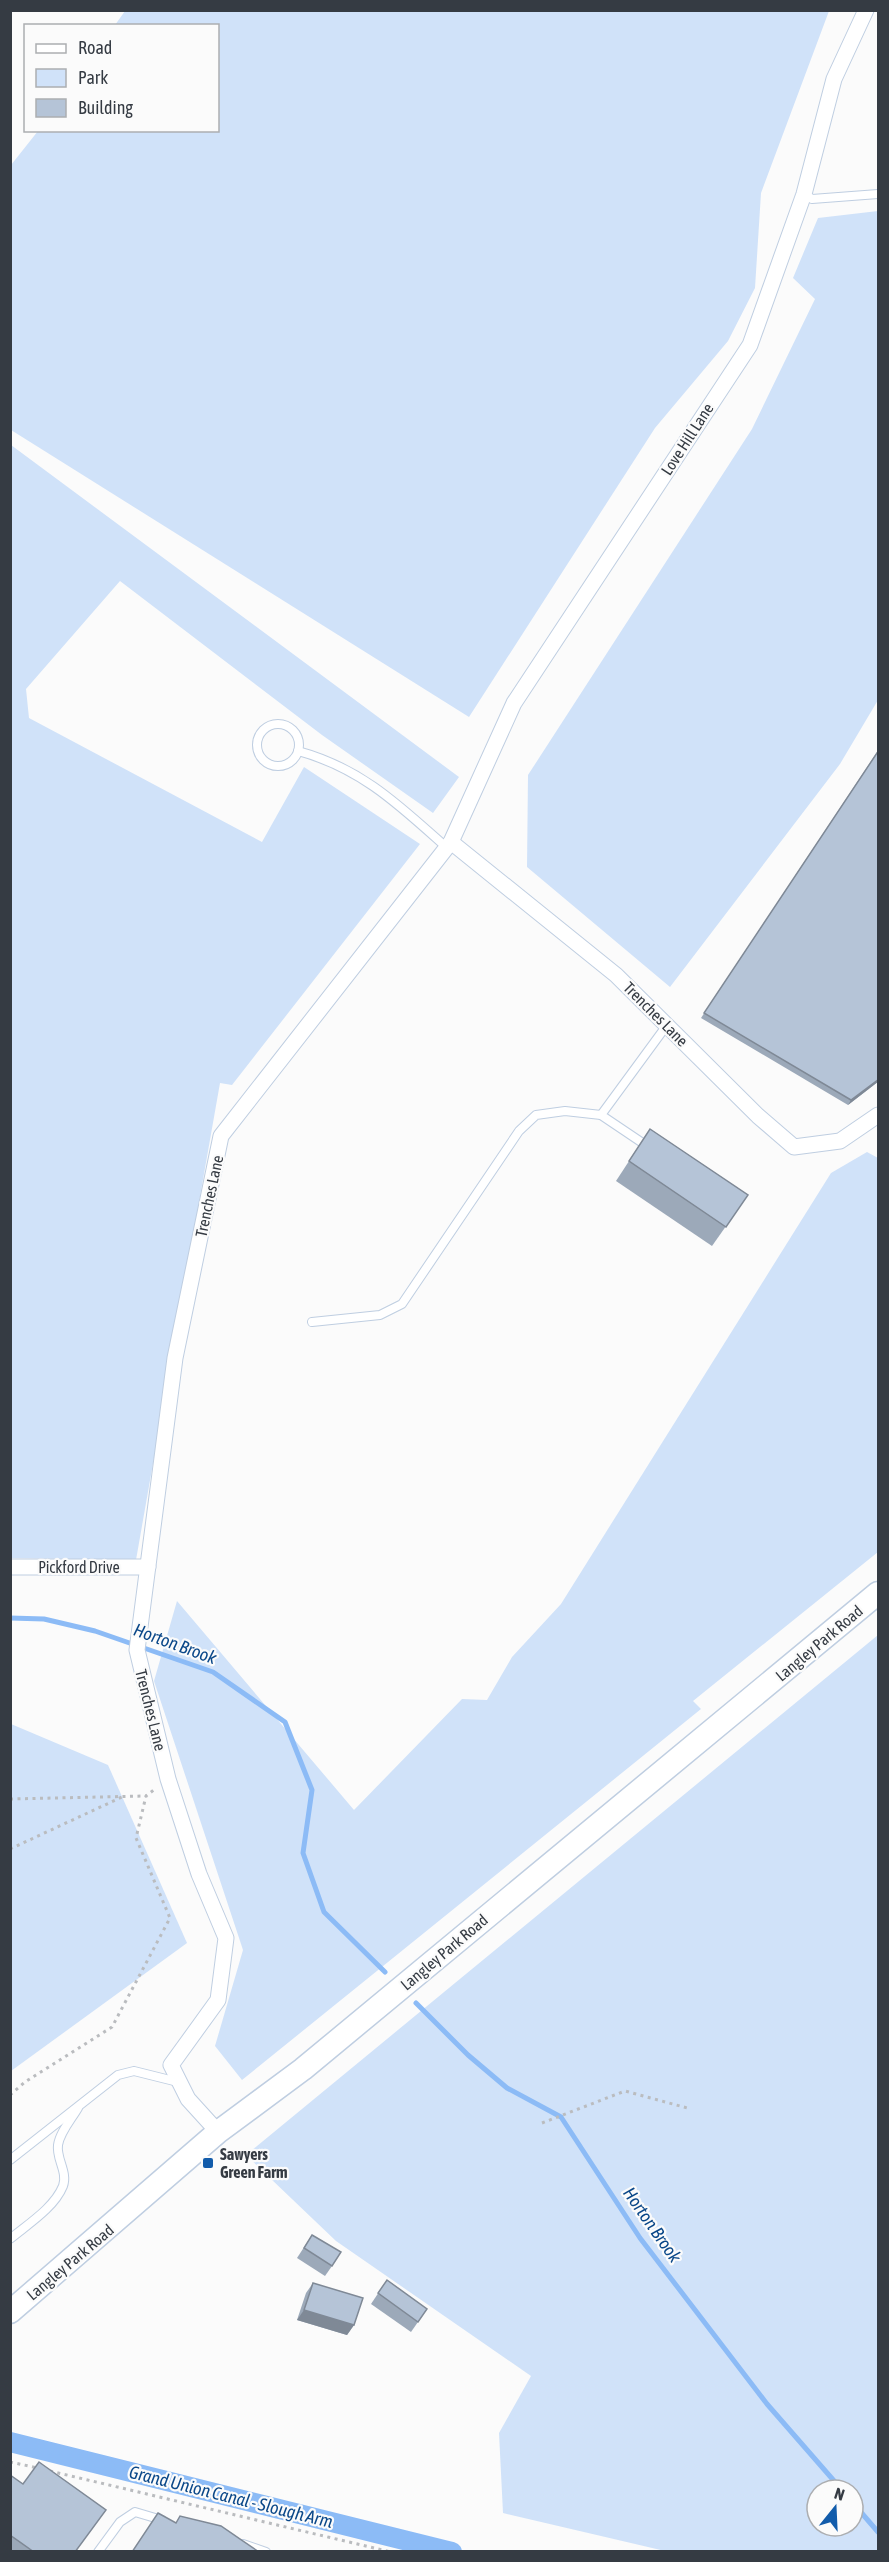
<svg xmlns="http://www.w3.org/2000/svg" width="889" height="2562" font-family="'Asap Condensed',sans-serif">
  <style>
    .green { fill: #d0e2f9; fill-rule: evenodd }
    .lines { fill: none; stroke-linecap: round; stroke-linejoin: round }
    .stream { stroke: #8cbbf6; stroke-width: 5 }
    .canal { stroke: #8cbbf6; stroke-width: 20 }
    .lane-casing { stroke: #bfcee1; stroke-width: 10 }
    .street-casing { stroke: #bfcee1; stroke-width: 17 }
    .secondary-casing { stroke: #bfcee1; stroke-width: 25 }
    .path { stroke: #babcbf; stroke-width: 3; stroke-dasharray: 3 4.5; stroke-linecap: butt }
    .lane { stroke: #fff; stroke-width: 8 }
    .street { stroke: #fff; stroke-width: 15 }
    .secondary { stroke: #fff; stroke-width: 22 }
    .wall { fill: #9ca9b9 }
    .shaded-wall { fill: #7f8996 }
    .building { fill: #b5c4d7; stroke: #7f8996; stroke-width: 1.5 }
    .poi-dot { fill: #125cab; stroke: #fbfbfb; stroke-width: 2 }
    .labels { text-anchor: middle; stroke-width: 4.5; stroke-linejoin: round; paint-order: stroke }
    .street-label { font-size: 16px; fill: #353b43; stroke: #fbfbfb }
    .poi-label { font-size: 16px; font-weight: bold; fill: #353b43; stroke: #fbfbfb; text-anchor: start }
    .water-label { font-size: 18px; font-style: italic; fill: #0b4889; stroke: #fbfbfb }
  </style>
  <rect width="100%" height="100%" fill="#fbfbfb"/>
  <g class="green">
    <polygon points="829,11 761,193 755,288 728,341 655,428 469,717 11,430 11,165 38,131 218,130 218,26 115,25 125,11"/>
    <polygon points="878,211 878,700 840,764 670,987 527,867 528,775 752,429 815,299 793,278 818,218"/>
    <polygon points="11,445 459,777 433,813 322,735 120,581 26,689 29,718 262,842 304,767 420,844 232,1085 220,1083 136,1560 11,1558"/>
    <polygon points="867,1152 878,1158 878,1552 693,1701 701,1709 242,2080 215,2046 243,1950 154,1681 177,1601 354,1810 462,1699 487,1700 512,1657 561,1604 831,1173"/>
    <path d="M878,1635V2551H665L503,2513L499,2433L531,2376L336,2241L246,2155ZM817,2490H853V2526H817Z"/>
    <polygon points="11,1724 108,1765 187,1943 11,2071"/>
  </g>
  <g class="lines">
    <g class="stream">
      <polyline points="10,1618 44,1619 95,1631 213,1672 285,1722 312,1790 303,1853 324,1912 385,1972"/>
      <polyline points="416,2003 468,2055 507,2088 561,2117 640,2238 767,2404 842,2490"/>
      <polyline points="853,2503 878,2532"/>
    </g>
    <polyline class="canal" points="10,2442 452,2552"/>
    <defs>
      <g id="lane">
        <polyline points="804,194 812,199 878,194"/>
        <circle cx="278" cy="745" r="21"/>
        <path d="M298,751C361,768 399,805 446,847"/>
        <polyline points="650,1148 601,1115 667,1025"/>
        <polyline points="312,1322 380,1315 402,1304 519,1131 536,1115 565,1111 601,1115"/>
        <polyline points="10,2160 118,2075 134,2071 178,2082"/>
        <path d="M10,2239C28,2224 54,2208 63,2186C68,2172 56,2159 58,2145C60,2132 71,2120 78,2108"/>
        <polyline points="243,2544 266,2552"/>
        <polyline points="98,2552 120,2522 135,2512 162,2520"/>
      </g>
      <g id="street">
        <polyline points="451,842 616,975 758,1116 794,1147 840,1141 878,1115"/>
        <polyline points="10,1567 148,1567"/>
        <polyline points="218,2132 188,2099 171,2065 218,2000 226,1938 199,1874 168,1779 137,1650 175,1358 221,1136 451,842 514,703 750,345 804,194 834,79 866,10"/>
      </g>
      <polyline id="secondary" points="10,2312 218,2132 303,2069 878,1593"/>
    </defs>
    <use href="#lane" class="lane-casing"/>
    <use href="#street" class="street-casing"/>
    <use href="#secondary" class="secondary-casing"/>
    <g class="path">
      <polyline points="10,1799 146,1796"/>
      <polyline points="10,1849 122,1797"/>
      <polyline points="10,2095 25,2082 112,2027 170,1918 136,1838 146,1796 155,1789"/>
      <polyline points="542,2123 625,2091 691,2109"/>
      <polyline points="10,2462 38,2468"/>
      <polyline points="50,2471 391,2552"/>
    </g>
    <use href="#lane" class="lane"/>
    <use href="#street" class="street"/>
    <use href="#secondary" class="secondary"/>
  </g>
  <g class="wall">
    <polygon points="879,749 879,1081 848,1105 701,1018"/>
    <polygon points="650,1129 748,1195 712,1246 616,1181"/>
    <polygon points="312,2235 332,2266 325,2276 297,2258"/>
    <polygon points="387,2280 427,2309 411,2332 371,2304"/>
    <polygon points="313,2283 354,2325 347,2335 297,2320 306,2293"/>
    <polygon points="10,2475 76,2552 10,2552"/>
  </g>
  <g class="shaded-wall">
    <polygon points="879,1079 879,1081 848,1105 851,1100"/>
    <polygon points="304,2310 354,2325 347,2335 297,2320"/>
  </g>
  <g class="building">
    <polygon points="879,750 879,1079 851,1100 704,1013"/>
    <polygon points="650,1129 748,1195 726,1227 629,1161"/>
    <polygon points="312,2235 341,2252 332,2266 304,2248"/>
    <polygon points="387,2280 427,2309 418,2322 378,2293"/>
    <polygon points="313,2283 363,2298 354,2325 304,2310"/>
    <polygon points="39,2462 106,2510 75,2552 34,2552 10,2535 10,2475 23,2484"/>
    <polygon points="158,2513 176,2523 180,2516 221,2526 259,2552 132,2552"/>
  </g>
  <rect class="poi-dot" x="202" y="2157" width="12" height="12" rx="3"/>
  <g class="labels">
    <g class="street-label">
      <text transform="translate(687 439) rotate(-57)" y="6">Love Hill Lane</text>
      <text transform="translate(656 1014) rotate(45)" y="6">Trenches Lane</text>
      <text transform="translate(209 1196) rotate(-78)" y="6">Trenches Lane</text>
      <text x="79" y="1573">Pickford Drive</text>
      <text transform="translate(819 1643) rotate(-40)" y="6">Langley Park Road</text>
      <text transform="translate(151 1710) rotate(76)" y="6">Trenches Lane</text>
      <text transform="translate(444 1952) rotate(-40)" y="6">Langley Park Road</text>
      <text transform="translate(70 2262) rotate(-40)" y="6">Langley Park Road</text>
    </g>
    <g class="poi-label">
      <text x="220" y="2160">Sawyers<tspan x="220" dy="18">Green Farm</tspan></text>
    </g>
    <g class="water-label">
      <text transform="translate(175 1644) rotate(20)" y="6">Horton Brook</text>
      <text transform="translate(652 2225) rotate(55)" y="6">Horton Brook</text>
      <text transform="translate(231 2497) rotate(14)" y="6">Grand Union Canal - Slough Arm</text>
    </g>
  </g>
  <rect width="889" height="2562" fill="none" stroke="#353b43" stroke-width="24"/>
  <rect x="24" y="24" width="195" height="108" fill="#fbfbfb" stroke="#acaeb1" stroke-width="1.5"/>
  <rect x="36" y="44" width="30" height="9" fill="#ffffff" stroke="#acaeb1" stroke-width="1.5"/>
  <text x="78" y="54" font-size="18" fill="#353b43">Road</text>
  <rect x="36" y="69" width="30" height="18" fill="#d0e2f9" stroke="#acaeb1" stroke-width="1.5"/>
  <text x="78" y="84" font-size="18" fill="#353b43">Park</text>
  <rect x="36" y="99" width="30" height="18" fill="#b5c4d7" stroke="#acaeb1" stroke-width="1.5"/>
  <text x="78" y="114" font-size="18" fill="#353b43">Building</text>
  <g transform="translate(835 2508) rotate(18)"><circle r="28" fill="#fbfbfb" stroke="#acaeb1" stroke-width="1.5"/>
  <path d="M0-4.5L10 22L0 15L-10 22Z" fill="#125cab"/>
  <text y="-9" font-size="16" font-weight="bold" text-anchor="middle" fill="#353b43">N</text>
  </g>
</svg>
